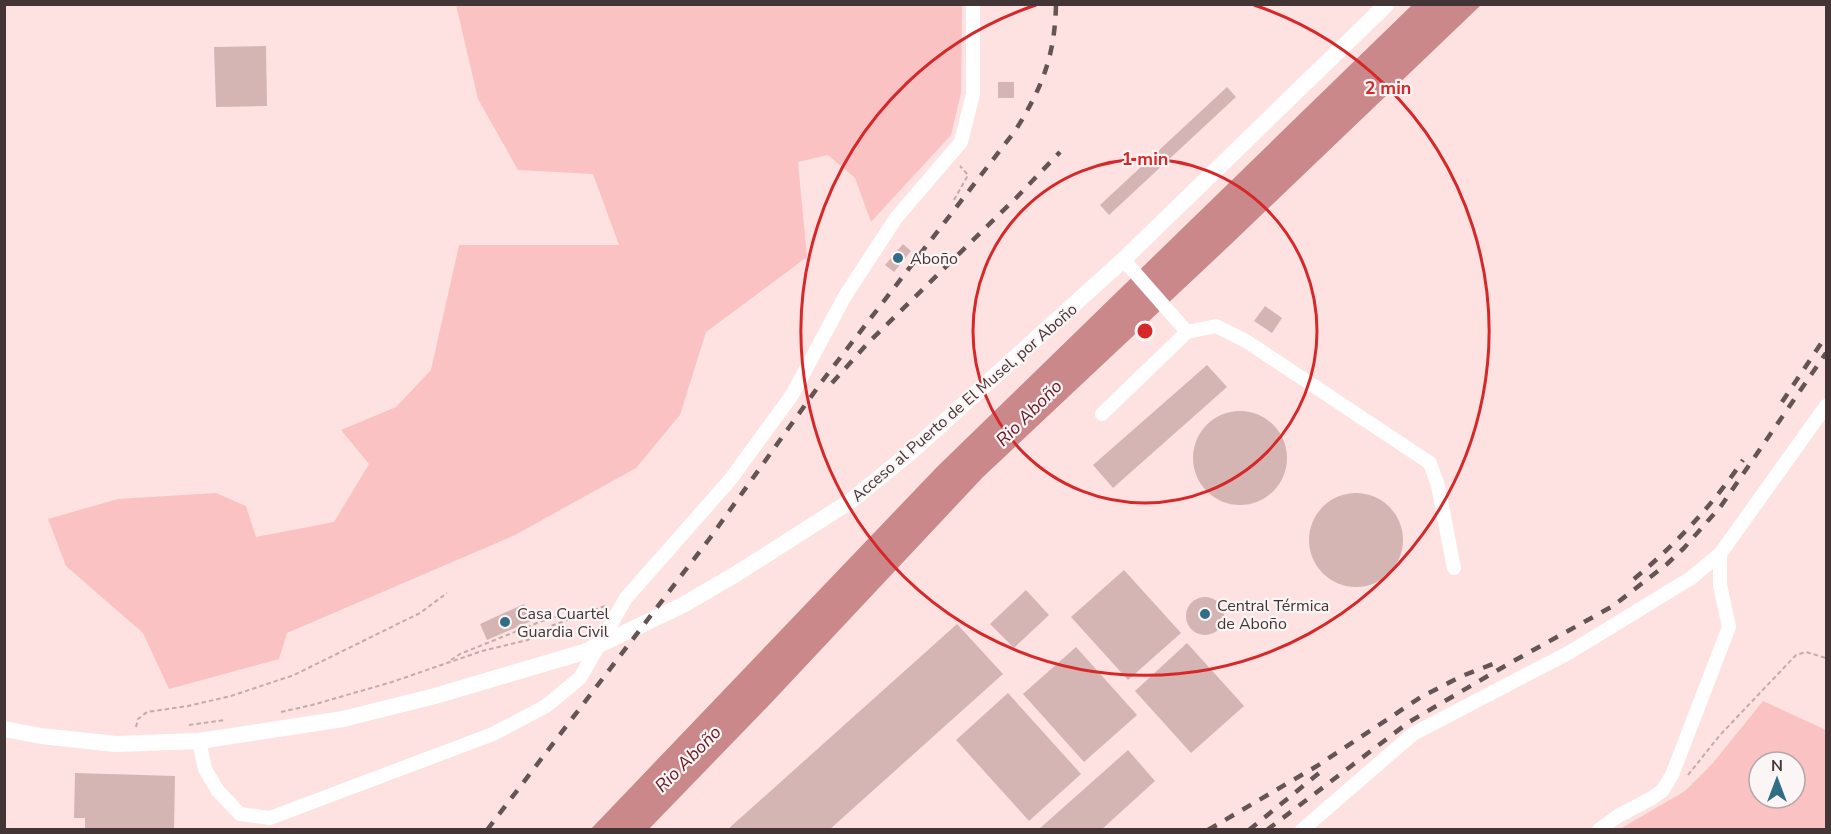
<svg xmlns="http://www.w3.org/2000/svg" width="1831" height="834" font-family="'Nunito Sans',sans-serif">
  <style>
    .green { fill: #fbc2c3; fill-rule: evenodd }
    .water { fill: #cb888b }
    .building { fill: #d5b4b4 }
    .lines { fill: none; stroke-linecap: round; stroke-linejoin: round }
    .path { stroke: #c3abac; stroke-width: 2; stroke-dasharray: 4.5 3; stroke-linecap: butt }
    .minor { stroke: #fff; stroke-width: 14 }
    .tertiary { stroke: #fff; stroke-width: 16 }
    .rail { stroke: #645454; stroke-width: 4.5; stroke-dasharray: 10 10; stroke-linecap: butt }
    .ring { fill: none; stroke: #d62828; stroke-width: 3 }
    .poi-dot { fill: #316d84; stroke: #fcf5f5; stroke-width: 2 }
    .labels { text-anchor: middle; stroke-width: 4.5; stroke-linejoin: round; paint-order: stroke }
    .poi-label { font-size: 16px; fill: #433536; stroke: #fcf5f5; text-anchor: start }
    .street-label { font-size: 16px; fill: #433536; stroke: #fcf5f5 }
    .water-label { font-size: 18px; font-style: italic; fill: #681825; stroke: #fcf5f5 }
    .centre { fill: #d62828; stroke: #fcf5f5; stroke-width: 3 }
    .ring-label { font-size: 18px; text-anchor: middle; font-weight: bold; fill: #d62828; stroke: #fcf5f5; stroke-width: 4.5; stroke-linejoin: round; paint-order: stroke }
  </style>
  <rect width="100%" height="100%" fill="#fee2e2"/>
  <g class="green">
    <polygon points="456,5 962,5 961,93 951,135 871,222 855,178 828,155 798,162 807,257 706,332 680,415 636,468 515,535 287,633 279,659 169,689 143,633 66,566 48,519 118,499 216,493 246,506 256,537 334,522 369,464 341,430 396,407 431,370 459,245 619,245 593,174 518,170 478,99"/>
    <path d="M1763,701L1826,730V829H1620L1685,791L1712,764ZM1759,762H1795V798H1759Z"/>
  </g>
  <polygon class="water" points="1412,5 1481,5 1230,245 983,477 771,703 649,829 590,830 937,467"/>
  <g class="building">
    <polygon points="266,46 267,106 216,107 214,47"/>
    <rect x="998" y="82" width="16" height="16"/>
    <polygon points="1227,87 1236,97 1109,215 1100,205"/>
    <polygon points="903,244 911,251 894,272 885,265"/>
    <polygon points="1265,306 1282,318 1272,333 1254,321"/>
    <polygon points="1207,365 1227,387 1113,488 1093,465"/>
    <circle cx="1240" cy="458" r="47"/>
    <circle cx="1356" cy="540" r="47"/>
    <polygon points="1124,570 1181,633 1128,680 1071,617"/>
    <polygon points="1026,590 1049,615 1014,648 990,624"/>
    <circle cx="1205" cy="616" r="19"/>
    <polygon points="524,604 531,621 487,640 480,624"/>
    <polygon points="957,624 1003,674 829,830 727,830"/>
    <polygon points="1187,643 1244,706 1191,753 1135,691"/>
    <polygon points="1076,647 1137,715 1084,762 1023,694"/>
    <polygon points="1008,693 1081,774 1029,821 956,740"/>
    <polygon points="1128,750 1155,781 1101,830 1038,830"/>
    <polygon points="75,773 175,776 174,830 85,830 85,818 74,818"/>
  </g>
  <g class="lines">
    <g class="path">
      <polyline points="954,200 968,175 960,166"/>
      <polyline points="451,660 460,654 552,617 571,617"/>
      <polyline points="281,712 312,705 392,682 482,651 528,640 551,626 605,606"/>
      <polyline points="189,725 225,720"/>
      <polyline points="136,727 138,719 147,712 188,706 231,696 294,675 420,613 447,593"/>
      <polyline points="1688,775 1720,735 1796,655 1806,652 1826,658"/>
    </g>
    <g class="minor">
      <polyline points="1122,261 1130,267 1187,332"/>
      <polyline points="1102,414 1187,332 1216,326 1246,341 1430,463 1438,486 1454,568"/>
      <polyline points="199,741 205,769 218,791 240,814 270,818 493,734 546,706 580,678 626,598 730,480 792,395 845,296 896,218 961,142 973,94 973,4"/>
      <polyline points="1302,830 1413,734 1570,652 1691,578 1720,554 1826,406"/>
      <polyline points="1599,830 1618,816 1652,798 1662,791 1672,775 1729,627 1720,585 1720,554"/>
    </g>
    <polyline class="tertiary" points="4,729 41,736 116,744 199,741 343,719 435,696 584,652 683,605 736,574 852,500 912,451 1122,261 1387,4"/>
    <g class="rail">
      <polyline points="832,383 868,343 1016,198 1060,152"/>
      <polyline points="1782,402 1826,336"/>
      <path d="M1634,579C1676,544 1713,505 1743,460"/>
      <path d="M487,830L710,538L823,380L1015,131C1042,88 1055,56 1056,4"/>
      <polyline points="1208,830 1317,766 1421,697 1462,676 1498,662"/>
      <polyline points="1249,830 1324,769"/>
      <polyline points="1267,830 1409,722 1510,663 1613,606 1667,564 1684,548 1721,506 1826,353"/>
    </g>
  </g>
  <g class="ring">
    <circle cx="1145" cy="331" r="172"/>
    <path d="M1254 5A344 344 0 1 1 1036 5"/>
  </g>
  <g class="poi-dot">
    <circle cx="898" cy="258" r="6"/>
    <circle cx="1205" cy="614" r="6"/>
    <circle cx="505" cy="622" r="6"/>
  </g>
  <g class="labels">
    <g class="poi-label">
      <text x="910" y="264">Aboño</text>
      <text x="1217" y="611">Central Térmica<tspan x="1217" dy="18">de Aboño</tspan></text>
      <text x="517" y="619">Casa Cuartel<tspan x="517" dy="18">Guardia Civil</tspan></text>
    </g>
    <g class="street-label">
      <text transform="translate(964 402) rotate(-41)" y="6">Acceso al Puerto de El Musel, por Aboño</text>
    </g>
    <g class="water-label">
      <text transform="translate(1029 413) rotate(-45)" y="6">Rio Aboño</text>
      <text transform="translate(688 759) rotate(-45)" y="6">Rio Aboño</text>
    </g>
  </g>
  <circle cx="1145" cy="331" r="9" class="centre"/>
  <g class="ring-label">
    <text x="1388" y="94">2 min</text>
    <text x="1145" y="165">1 min</text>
  </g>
  <rect width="1831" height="834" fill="none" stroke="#433536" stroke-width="12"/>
  <g transform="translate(1777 780)"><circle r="28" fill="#fcf5f5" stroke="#b2a8a9" stroke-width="1.5"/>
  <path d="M0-4.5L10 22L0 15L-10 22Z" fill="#316d84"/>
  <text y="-9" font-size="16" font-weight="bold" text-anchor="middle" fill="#433536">N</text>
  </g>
</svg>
